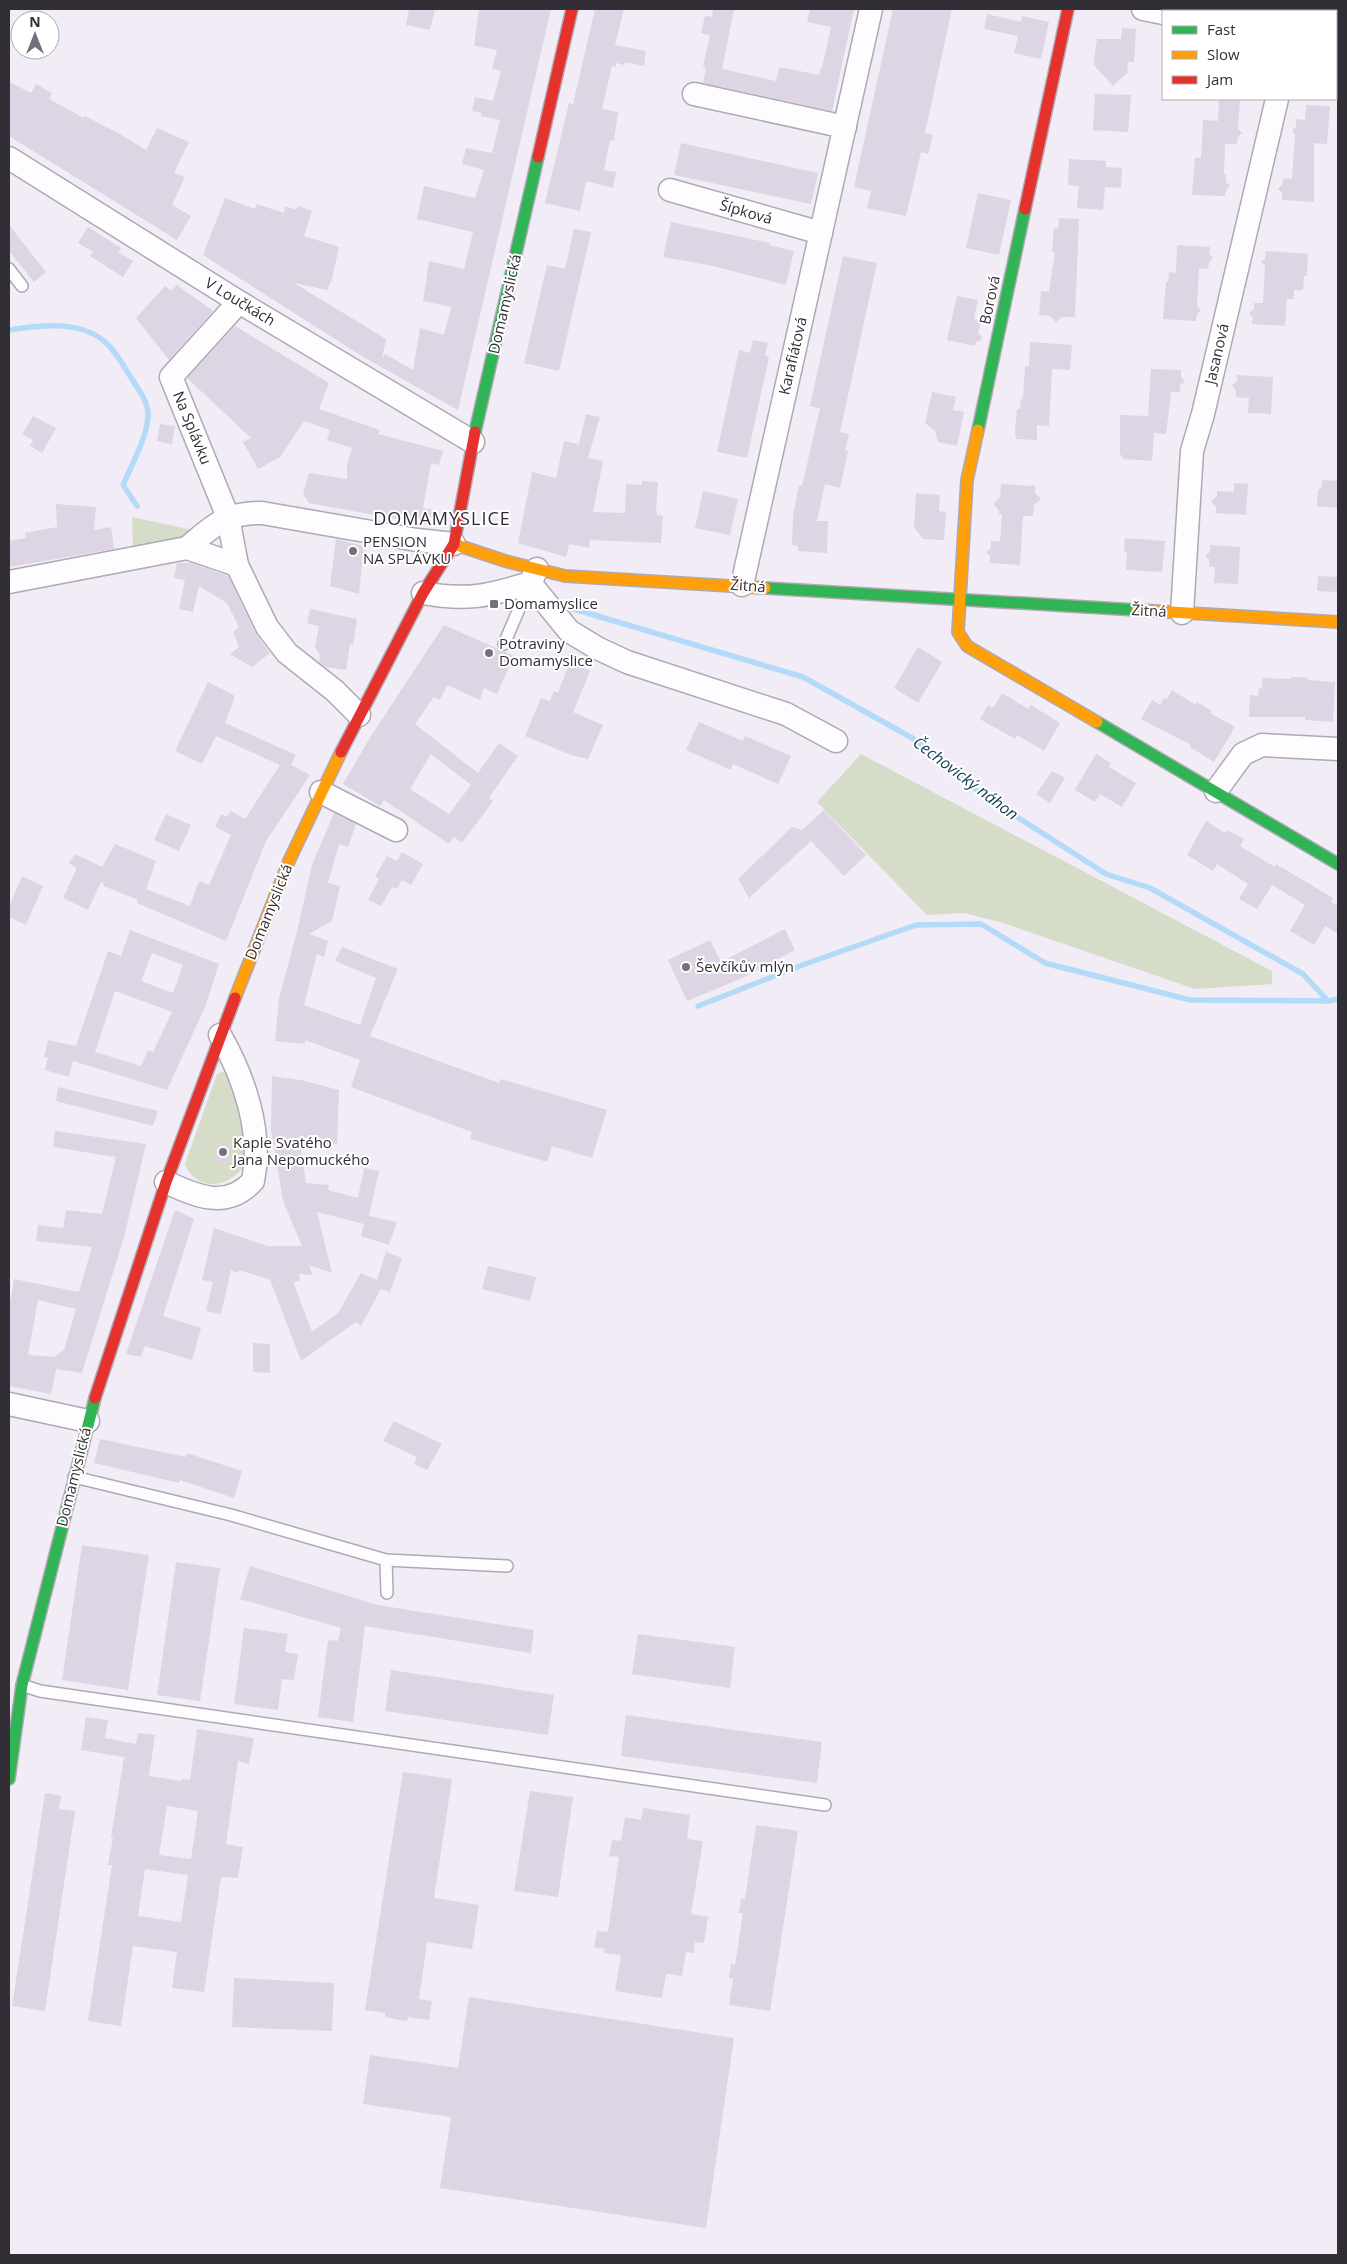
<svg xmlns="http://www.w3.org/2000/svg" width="1347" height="2264" font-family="'Open Sans',sans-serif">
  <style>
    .green { fill: #d5dcc7 }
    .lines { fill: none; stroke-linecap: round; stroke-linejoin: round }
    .stream { stroke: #b4dafa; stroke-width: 5.5 }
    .building { fill: #ddd4e4; fill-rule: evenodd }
    .lane-casing { stroke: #aea9b2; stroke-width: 14 }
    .street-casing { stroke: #aea9b2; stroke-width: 25 }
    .fast-casing { stroke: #aea9b2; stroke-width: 14 }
    .slow-casing { stroke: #aea9b2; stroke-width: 14 }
    .jam-casing { stroke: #aea9b2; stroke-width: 14 }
    .lane { stroke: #fdfcfe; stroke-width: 11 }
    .street { stroke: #fdfcfe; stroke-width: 22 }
    .fast { stroke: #30b455; stroke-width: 11 }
    .slow { stroke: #ff9f0a; stroke-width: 11 }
    .jam { stroke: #e5322d; stroke-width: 11 }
    .poi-dot { fill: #75707a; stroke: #fff; stroke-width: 2 }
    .labels { text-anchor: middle; stroke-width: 4; stroke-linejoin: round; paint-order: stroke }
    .street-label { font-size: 15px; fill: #322e36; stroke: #fff }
    .poi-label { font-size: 15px; fill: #322e36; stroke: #fff; text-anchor: start }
    .water-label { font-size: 16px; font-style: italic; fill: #0e3b57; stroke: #fff }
    .quarter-label { font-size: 18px; letter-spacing: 1px; fill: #302838; stroke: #fff }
  </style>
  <rect width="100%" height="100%" fill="#f2ecf7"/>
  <g class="green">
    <polygon points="132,517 197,531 186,538 133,549"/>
    <polygon points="861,754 1272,971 1272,984 1195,989 1000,922 964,913 927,915 817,802"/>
    <path d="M222,1072L228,1074L246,1121L245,1165C229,1188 197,1193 185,1164L217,1074Z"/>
  </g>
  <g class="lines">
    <g class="stream">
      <path d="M9,330C39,325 80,320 105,342C116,351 124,367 132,379C139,391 149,402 148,417C146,440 132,464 123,485L137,506"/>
      <polyline points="567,607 803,677 914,739 983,795 1106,874 1150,888 1303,974 1328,1001 1338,999"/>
      <polyline points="698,1006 805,964 916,925 981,924 1045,963 1190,1000 1328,1001"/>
    </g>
  </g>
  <g class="building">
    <polygon points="409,9 435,9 430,30 406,25"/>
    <polygon points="479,9 551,9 458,410 365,358 203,255 225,198 255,209 257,204 284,213 285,206 296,210 298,206 312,211 304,236 339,247 332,279 327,290 294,283 386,339 382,359 385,354 413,370 420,328 444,335 451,307 423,301 429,261 464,269 473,232 417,219 424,186 475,198 484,170 462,164 466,148 492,153 500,120 481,116 482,113 472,111 475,97 493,101 501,71 492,69 497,50 474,46"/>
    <polygon points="595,9 624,9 615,45 646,51 644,66 625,62 624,65 616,63 616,67 612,66 602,109 618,112 614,141 610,140 604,170 616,172 613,188 586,181 580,211 545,203 569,103 573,104"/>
    <polygon points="713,9 734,9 722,69 776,81 779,67 819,75 821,67 822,68 831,27 807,22 810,9 854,9 832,111 703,83 706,68 703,67 710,35 701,33 705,16 712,17"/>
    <polygon points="893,9 952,9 925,133 933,135 928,154 921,152 906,216 867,208 871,191 854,187"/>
    <polygon points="987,14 1021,22 1022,16 1049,22 1041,59 1014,53 1018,36 984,29"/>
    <polygon points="1122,28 1136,29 1134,62 1128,62 1127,73 1113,86 1094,65 1095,53 1097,39 1121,39"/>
    <polygon points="9,82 31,93 36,84 52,93 49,99 84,118 85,116 118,133 146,150 157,128 189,142 174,173 185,177 172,205 191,216 177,240 9,136"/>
    <polygon points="1095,94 1131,95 1128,132 1093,130"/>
    <polygon points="1219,99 1240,99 1238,129 1242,133 1238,137 1237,144 1225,144 1224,174 1226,175 1226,182 1230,186 1226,190 1225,196 1192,195 1195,158 1201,158 1203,120 1218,121"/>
    <polygon points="1306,105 1330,106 1327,144 1314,143 1314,202 1282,200 1282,193 1278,189 1282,185 1283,178 1292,179 1295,135 1292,130 1296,127 1296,119 1305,120"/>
    <polygon points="681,143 818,173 811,204 674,175"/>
    <polygon points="1069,159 1106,161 1106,167 1122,168 1121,188 1105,187 1103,210 1077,208 1079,186 1068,185"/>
    <polygon points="978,193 1011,200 999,255 966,248"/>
    <polygon points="1059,218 1079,219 1075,317 1062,317 1056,322 1050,316 1039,315 1041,291 1049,292 1055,252 1052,252 1054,228 1058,229"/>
    <polygon points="671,222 770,243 769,245 794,251 786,285 713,266 663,257"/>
    <polygon points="9,225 46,272 34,282 9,251"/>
    <polygon points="88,227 121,248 118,252 133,261 123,277 90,256 93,252 78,243"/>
    <polygon points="574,229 591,232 559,371 524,363 547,265 565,269"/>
    <polygon points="1177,245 1210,247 1209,254 1213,258 1209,262 1208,269 1199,268 1197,306 1201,310 1197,314 1196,321 1163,319 1166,282 1168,282 1169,272 1176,273"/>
    <polygon points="1266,251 1308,254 1307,276 1304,276 1303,290 1294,290 1294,299 1287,299 1285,326 1252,324 1253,318 1249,313 1254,309 1254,303 1263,303 1265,266 1261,262 1265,259"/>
    <polygon points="843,256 877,263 840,432 849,434 845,451 848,451 840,488 825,484 817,521 828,521 827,553 798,551 798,546 792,545 793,515 799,485 802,486 820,408 810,406"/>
    <polygon points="177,285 213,311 169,360 136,318 165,286 171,291"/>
    <polygon points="957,296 978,300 974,319 981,321 978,333 982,337 981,340 976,342 975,346 947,340"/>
    <polygon points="235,326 329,383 319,409 380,430 378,434 443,451 439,465 431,463 423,508 432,510 430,525 309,503 303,494 309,473 347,479 347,465 352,448 327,440 330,430 304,421 280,457 258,469 243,442 251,438 187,378"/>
    <polygon points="753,340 768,343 765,356 769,357 747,458 717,452 739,350 750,353"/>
    <polygon points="1030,342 1072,345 1070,370 1052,369 1049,426 1037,425 1037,440 1016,439 1015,431 1017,409 1020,409 1021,399 1023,399 1025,366 1029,366"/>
    <polygon points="1151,369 1181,370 1181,377 1185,382 1180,385 1180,392 1171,392 1166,434 1154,433 1152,461 1124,459 1120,454 1120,415 1148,416"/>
    <polygon points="1237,375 1273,377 1271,414 1248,413 1249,398 1236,397 1236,390 1232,385 1237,381"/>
    <polygon points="932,392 956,397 953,410 964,412 957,446 938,442 935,431 925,423"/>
    <polygon points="586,414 600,417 588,458 603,461 593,512 625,513 626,484 642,485 642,481 658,482 656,510 657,515 663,516 661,543 590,540 589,548 569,544 566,557 518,543 532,472 556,478 564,441 579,444"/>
    <polygon points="33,416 56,428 42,453 30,446 33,440 22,434"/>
    <polygon points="160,424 175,426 172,444 157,441"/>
    <polygon points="1322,480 1338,481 1338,508 1317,506 1318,489 1321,489"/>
    <polygon points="1234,483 1248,484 1246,515 1216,513 1216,507 1211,501 1217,496 1217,491 1234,492"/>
    <polygon points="1001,484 1035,486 1035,493 1041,499 1034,505 1033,516 1023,516 1020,565 990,563 990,556 986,552 991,548 991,541 1000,542 1002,514 999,514 999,510 993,504 1000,497"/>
    <polygon points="703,491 738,499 730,535 695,528"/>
    <polygon points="916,493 940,495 939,511 946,512 944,540 923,539 914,527"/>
    <polygon points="56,504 96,507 94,530 111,527 114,549 9,567 9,541 26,538 25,533 57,527"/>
    <polygon points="1125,538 1165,541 1162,572 1126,570 1127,553 1124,552"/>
    <polygon points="336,539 364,546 359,594 330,586"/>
    <polygon points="1210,545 1240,547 1238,584 1214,583 1215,567 1209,567 1209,560 1205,555 1210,552"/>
    <polygon points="177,563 191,563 228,576 255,633 270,653 252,667 230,654 239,647 233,632 239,627 227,603 199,586 193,612 179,609 185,580 174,578"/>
    <polygon points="1318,576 1338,577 1338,592 1317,591"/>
    <polygon points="310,609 357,619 353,645 350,644 346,670 326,667 319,662 320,655 315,647 319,626 307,623"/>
    <path d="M444,625L514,656L497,694L484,688L480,700L447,685L440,700L434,697L415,724L478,773L499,743L518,756L489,798L493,801L462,843L454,837L449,844L384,800L380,806L343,784L371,736ZM431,754L471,785L449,814L410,789Z"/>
    <polygon points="918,647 942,662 918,703 894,688"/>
    <polygon points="570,662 590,671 573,712 603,725 588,759 571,755 525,736 541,698 550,701 554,691 558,693"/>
    <polygon points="1291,677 1308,678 1307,680 1335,682 1333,722 1305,720 1305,717 1249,717 1250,695 1258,696 1259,688 1262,688 1263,678 1291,679"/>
    <polygon points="208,682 235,696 225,723 296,755 291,765 310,775 266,841 226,941 137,903 138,900 104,886 104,884 101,882 88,910 63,898 77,868 69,863 75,854 102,867 115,844 156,861 146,889 190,906 199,881 209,885 231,835 215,827 221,814 227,817 231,811 245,819 280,765 216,736 202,764 175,751"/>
    <polygon points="1172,690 1196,705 1197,702 1212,711 1210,713 1235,727 1214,762 1190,747 1191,745 1141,719 1152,700 1160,705 1164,698 1167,699"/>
    <polygon points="1002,693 1028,709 1031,705 1060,723 1044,751 1017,735 1015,739 980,719 988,705 993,708"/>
    <polygon points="699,722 743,741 745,736 791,756 778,784 733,764 731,770 686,750"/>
    <polygon points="1096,754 1111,763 1109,767 1136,783 1122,807 1100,794 1095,802 1075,790"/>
    <polygon points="1052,771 1065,778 1050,803 1036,794"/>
    <polygon points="824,810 866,855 844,876 811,841 749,898 738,879 792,827 802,830"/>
    <polygon points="334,813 356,824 348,847 339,844 328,883 340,886 332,921 309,934 328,941 324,957 317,954 304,1005 360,1025 376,978 335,961 342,947 398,969 370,1036 499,1083 501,1079 607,1110 592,1158 552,1146 547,1162 470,1139 472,1132 351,1087 360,1060 305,1040 305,1044 275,1041 279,998 297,932 312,865"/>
    <polygon points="166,814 191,825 179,851 154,840"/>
    <polygon points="1206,821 1225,833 1228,830 1244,839 1240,846 1275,867 1276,864 1333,898 1331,902 1338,906 1338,934 1325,926 1314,945 1290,931 1305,905 1272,885 1257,909 1239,899 1248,884 1217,864 1213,871 1187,855"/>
    <polygon points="402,852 423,864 411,885 402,880 397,889 392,887 381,906 368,900 379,879 375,877 387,856 397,861"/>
    <polygon points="22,876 43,886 26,925 9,917 9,907"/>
    <polygon points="785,929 795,950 742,978 687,1001 668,960 710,940 721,962"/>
    <path d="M130,930L219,964L205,1007L167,1090L73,1061L69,1077L45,1070L48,1058L44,1057L48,1040L76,1046L108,951L121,956ZM152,953L183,965L173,993L141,981ZM115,991L172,1012L153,1052L148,1050L141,1066L95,1052Z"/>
    <polygon points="272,1076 301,1080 339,1090 337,1144 305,1144 306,1150 301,1150 306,1183 329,1185 328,1190 358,1198 364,1168 379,1171 369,1216 397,1222 389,1245 361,1236 364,1224 317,1212 332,1273 309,1265 312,1275 299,1274 300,1281 293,1282 312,1332 338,1313 361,1273 377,1280 386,1252 402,1258 390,1292 381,1289 361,1326 356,1322 301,1361 270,1280 239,1270 238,1273 231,1270 221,1314 206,1311 213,1282 202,1280 214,1228 268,1246 302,1246 283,1201 271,1130"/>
    <polygon points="58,1087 158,1111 153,1126 56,1101"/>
    <path d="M55,1131L146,1144L124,1237L82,1373L56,1369L51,1394L9,1386V1309L14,1279L79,1292L92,1247L36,1241L38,1225L63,1228L66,1210L102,1214L116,1157L53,1147ZM38,1300L76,1309L64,1350L54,1357L28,1355Z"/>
    <polygon points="217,1144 230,1145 228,1164 214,1162"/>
    <polygon points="175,1210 194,1219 163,1316 201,1328 192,1360 145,1346 141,1357 126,1354"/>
    <polygon points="488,1266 536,1277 530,1301 482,1289"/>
    <polygon points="253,1343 270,1344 270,1373 253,1372"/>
    <polygon points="394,1421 442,1444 427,1470 414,1464 417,1457 383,1441"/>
    <polygon points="100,1439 186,1457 187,1453 242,1471 234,1498 180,1480 179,1483 94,1463"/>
    <polygon points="82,1545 149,1555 128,1690 62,1680"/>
    <polygon points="176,1562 220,1568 200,1701 157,1695"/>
    <polygon points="250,1566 378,1605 534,1630 531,1653 365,1626 353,1722 318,1717 328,1640 338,1641 341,1628 240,1599"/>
    <polygon points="244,1628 288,1634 285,1652 298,1654 294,1680 282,1679 278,1710 234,1704"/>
    <polygon points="638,1634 735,1647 730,1688 632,1674"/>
    <polygon points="391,1670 554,1695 548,1735 385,1711"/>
    <polygon points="626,1715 822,1742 817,1783 621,1756"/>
    <path d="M86,1717L108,1720L105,1738L136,1744L138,1733L155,1735L149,1776L181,1781V1779L190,1780L197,1729L254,1738L249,1764L238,1761L226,1844L243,1847L238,1878L221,1877L204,1992L172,1988L177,1952L133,1946L121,2026L88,2021L112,1865H108L113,1838H111L124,1757L81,1750ZM167,1806L198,1811L191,1859L159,1855ZM145,1869L188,1875L181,1922L138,1916Z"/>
    <polygon points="403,1772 452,1779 434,1898 479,1905 472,1949 427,1942 419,1999 432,2001 429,2020 408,2017 407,2021 400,2020 385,2017 385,2013 365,2010"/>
    <polygon points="530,1791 573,1797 558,1897 514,1891"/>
    <polygon points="45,1793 61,1796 59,1809 75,1811 45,2011 12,2006"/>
    <polygon points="643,1808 690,1815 687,1839 703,1841 691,1914 708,1917 704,1943 695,1942 694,1953 686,1952 682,1976 666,1974 662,1998 615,1991 621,1955 604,1953 605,1949 594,1947 597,1931 608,1932 619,1857 609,1856 612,1840 621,1841 625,1817 641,1820"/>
    <polygon points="756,1825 798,1831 770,2011 729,2005 733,1978 729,1978 731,1964 735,1965 743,1913 739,1913 741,1899 745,1899"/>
    <polygon points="234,1978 334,1983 332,2031 232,2027"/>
    <polygon points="469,1997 734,2038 706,2228 440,2188 451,2117 363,2104 370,2055 458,2068"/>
  </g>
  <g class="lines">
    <defs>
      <g id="lane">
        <polyline points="9,269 22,286"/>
        <polyline points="504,644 530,583"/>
        <polyline points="74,1477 231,1515 386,1560 507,1566"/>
        <polyline points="386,1560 387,1593"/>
        <polyline points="22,1685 40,1691 825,1805"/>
      </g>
      <g id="street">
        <polyline points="1143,9 1163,13"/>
        <polyline points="1336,49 1338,50"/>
        <polyline points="694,94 845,127"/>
        <polyline points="9,158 239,302 473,442"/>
        <polyline points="670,190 821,233"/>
        <polyline points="239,302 171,377 228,517 237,565 267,627 287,653 335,691 359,715"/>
        <path d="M187,548C212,526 227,512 262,513L417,540L454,544"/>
        <polyline points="9,582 187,548 237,565"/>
        <polyline points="530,583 569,631 597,648 627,662 786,714 836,741"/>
        <polyline points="742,585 871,9"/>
        <path d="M423,593C466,601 489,596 530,583L537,569"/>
        <polyline points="1182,613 1192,451 1203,414 1277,99"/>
        <polyline points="1216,791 1243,754 1262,745 1338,749"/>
        <polyline points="321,792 396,830"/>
        <path d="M166,1182C195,1196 227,1210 253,1181C263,1132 244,1077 220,1035"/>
        <polyline points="9,1404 88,1421"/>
      </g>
      <g id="fast">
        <polyline points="978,430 1025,209"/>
        <polyline points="475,432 538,157"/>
        <polyline points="765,588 1137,610"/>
        <polyline points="1097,722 1338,864"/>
        <polyline points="9,1779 22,1685 95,1398"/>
      </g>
      <g id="slow">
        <polyline points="978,430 967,480 958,632 967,646 1097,722"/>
        <polyline points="454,544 505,561 565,576 765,588"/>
        <polyline points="1137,610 1338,622"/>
        <polyline points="235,998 289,861 341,752"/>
      </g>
      <g id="jam">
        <polyline points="538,157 572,9"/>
        <polyline points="1025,209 1068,9"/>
        <polyline points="341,752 423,593 454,544 475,432"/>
        <polyline points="95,1398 166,1182 235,998"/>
      </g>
    </defs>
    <use href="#lane" class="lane-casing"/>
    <use href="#street" class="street-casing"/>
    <use href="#fast" class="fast-casing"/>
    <use href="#slow" class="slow-casing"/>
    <use href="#jam" class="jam-casing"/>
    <use href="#lane" class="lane"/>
    <use href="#street" class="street"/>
    <use href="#fast" class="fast"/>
    <use href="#slow" class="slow"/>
    <use href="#jam" class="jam"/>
  </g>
  <g class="poi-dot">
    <circle cx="353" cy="551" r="5"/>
    <rect x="489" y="599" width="10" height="10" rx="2.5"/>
    <circle cx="489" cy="653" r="5"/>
    <circle cx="686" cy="967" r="5"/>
    <circle cx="223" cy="1152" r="5"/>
  </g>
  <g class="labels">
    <g class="street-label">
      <text transform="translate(746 212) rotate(16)" y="5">Šípková</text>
      <text transform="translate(990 300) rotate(-78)" y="5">Borová</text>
      <text transform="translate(240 302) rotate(31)" y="5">V Loučkách</text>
      <text transform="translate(505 304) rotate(-77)" y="5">Domamyslická</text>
      <text transform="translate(1217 354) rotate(-77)" y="5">Jasanová</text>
      <text transform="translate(793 356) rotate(-77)" y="5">Karafiátová</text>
      <text transform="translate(192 428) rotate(68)" y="5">Na Splávku</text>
      <text transform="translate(748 586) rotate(4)" y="5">Žitná</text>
      <text transform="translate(1149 611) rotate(3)" y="5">Žitná</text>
      <text transform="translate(269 912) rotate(-68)" y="5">Domamyslická</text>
      <text transform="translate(74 1477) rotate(-76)" y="5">Domamyslická</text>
    </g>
    <g class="poi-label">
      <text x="363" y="547">PENSION<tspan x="363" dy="17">NA SPLÁVKU</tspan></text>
      <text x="504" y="609">Domamyslice</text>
      <text x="499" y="649">Potraviny<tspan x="499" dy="17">Domamyslice</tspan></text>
      <text x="696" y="972">Ševčíkův mlýn</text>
      <text x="233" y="1148">Kaple Svatého<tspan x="233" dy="17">Jana Nepomuckého</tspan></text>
    </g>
    <g class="water-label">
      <text transform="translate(966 778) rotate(37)" y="6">Čechovický náhon</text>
    </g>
    <g class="quarter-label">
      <text x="442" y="525">DOMAMYSLICE</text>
    </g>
  </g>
  <rect width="1347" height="2264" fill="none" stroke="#322e36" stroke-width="20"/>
  <rect x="1162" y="10" width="175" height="90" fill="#ffffff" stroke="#adabaf"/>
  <rect x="1172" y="26" width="25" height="8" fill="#30b455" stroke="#adabaf"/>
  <text x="1207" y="35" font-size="15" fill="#322e36">Fast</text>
  <rect x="1172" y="51" width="25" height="8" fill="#ff9f0a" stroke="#adabaf"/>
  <text x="1207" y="60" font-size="15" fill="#322e36">Slow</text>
  <rect x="1172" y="76" width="25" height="8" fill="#e5322d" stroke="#adabaf"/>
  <text x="1207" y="85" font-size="15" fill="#322e36">Jam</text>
  <g transform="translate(35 35)"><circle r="24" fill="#ffffff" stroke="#adabaf"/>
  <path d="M0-4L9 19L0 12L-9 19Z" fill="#75707a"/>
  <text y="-8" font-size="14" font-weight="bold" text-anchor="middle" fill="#322e36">N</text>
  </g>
</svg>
